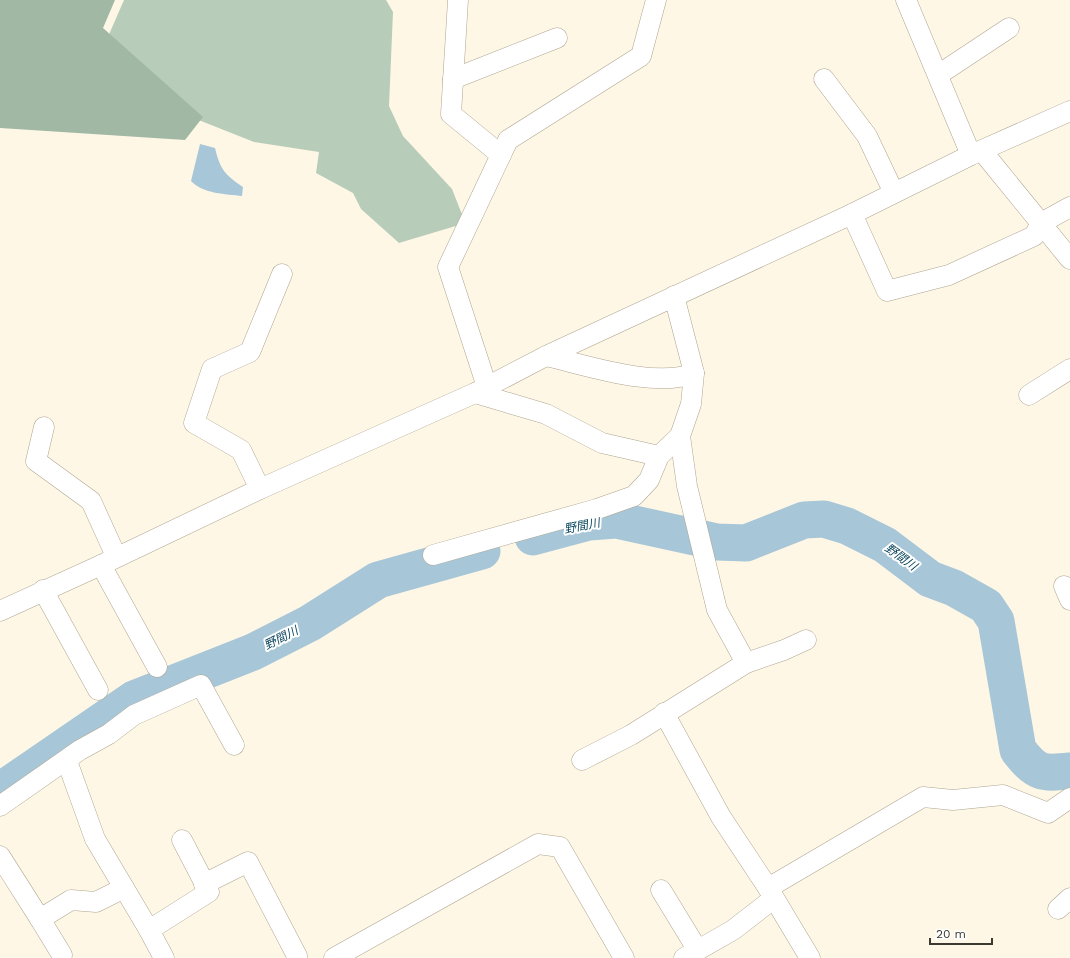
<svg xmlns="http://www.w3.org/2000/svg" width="1070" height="958" font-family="'Work Sans','Noto Sans JP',sans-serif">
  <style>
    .green { fill: #b7cdb9 }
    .forest { fill: #a1b9a4 }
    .water { fill: #a7c6d7 }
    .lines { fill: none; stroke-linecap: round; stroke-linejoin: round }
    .river { stroke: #a7c6d7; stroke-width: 37 }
    .street-casing { stroke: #aea591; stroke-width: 21 }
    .street { stroke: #fff; stroke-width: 20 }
    .labels { text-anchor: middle; stroke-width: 4; stroke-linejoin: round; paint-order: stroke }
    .water-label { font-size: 12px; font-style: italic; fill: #0b465f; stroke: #fff }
  </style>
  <rect width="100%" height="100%" fill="#fff7e6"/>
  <polygon class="green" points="124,0 386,0 393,12 389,106 403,136 452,189 463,217 459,225 399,243 361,209 353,193 316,173 319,152 254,142 196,119 107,39"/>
  <polygon class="forest" points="0,0 115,0 103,28 203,117 185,140 0,128"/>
  <path class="water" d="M200,144L215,148C220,169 225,175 243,187L242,196C226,194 203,194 191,181Z"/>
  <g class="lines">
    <g class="river">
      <path d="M533,537L589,522L616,520L717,542L746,543L804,520L824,519L847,526L885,545L930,579L954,588L986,606L996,621L1018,750C1036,773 1041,774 1070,771"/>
      <polyline points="0,791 134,699 253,652 310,623 378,580 482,551"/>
    </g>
    <defs>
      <g id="street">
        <polyline points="458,0 451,114 501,155"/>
        <polyline points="906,0 971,155"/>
        <polyline points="938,75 1009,28"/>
        <polyline points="453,79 557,38"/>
        <polyline points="824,79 867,136 894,193"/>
        <polyline points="982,151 1070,259"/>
        <polyline points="852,214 887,291 949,275 1034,236 1041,223 1070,207"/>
        <polyline points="674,296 694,373 691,404 680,436 687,486 717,610 746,663"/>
        <path d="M546,356C586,365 656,389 694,373"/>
        <polyline points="487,387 448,267 508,140 641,56 656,0"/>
        <polyline points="475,393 546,414 602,443 659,456"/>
        <polyline points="1029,395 1070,369"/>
        <polyline points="44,427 36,461 91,501 116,556"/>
        <polyline points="260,489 241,450 194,423 212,369 250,352 282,274"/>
        <polyline points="433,555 597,509 634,496 649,480 659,456 680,436"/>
        <polyline points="101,565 157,667"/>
        <polyline points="1064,586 1070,600"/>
        <polyline points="43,590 98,690"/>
        <polyline points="0,611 101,565 260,489 475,393 546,356 852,214 971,155 1070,111"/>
        <polyline points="664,713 721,817 768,888 810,958"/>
        <polyline points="582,760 631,735 746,663 784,650 806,640"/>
        <polyline points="67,761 95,839 149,930 209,892 182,840"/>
        <polyline points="0,806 80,750 109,734 134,715 201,685 234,745"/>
        <polyline points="0,856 40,919 71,900 96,902 124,888"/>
        <polyline points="204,884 248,862 297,956"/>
        <polyline points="768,888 923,797 953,800 1003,795 1048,813 1070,798"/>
        <polyline points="661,890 697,949"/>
        <polyline points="1058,909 1070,898"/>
        <polyline points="40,919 62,955"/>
        <polyline points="149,930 164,958"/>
        <polyline points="334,958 538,844 560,847 624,958"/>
        <polyline points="684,958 733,930 773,899"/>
      </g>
    </defs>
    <use href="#street" class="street-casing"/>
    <use href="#street" class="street"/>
  </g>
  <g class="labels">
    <g class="water-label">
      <text transform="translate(582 526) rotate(-11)" y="4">野間川</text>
      <text transform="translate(901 557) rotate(36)" y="4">野間川</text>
      <text transform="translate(281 638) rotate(-27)" y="4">野間川</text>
    </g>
  </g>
  <path d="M930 938v6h62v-6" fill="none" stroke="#3c3930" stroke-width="2"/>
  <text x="936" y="938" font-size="12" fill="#3c3930" stroke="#ffffff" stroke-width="3" paint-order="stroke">20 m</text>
</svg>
